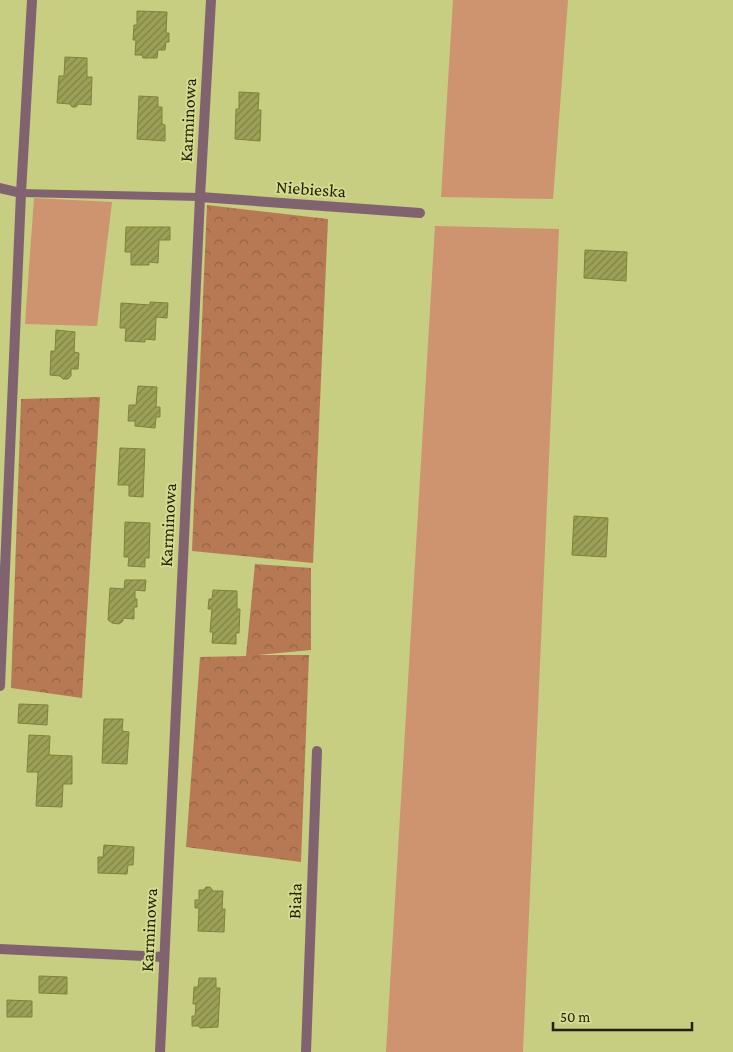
<svg xmlns="http://www.w3.org/2000/svg" width="733" height="1052" font-family="'Crimson Pro',serif">
  <style>
    .green { fill: #ce936f }
    .forest { fill: url(#forest-crowns) }
    .building { fill: url(#building-hatch); stroke: #7f8339 }
    .lines { fill: none; stroke-linecap: round; stroke-linejoin: round }
    .service { stroke: #81636f; stroke-width: 8 }
    .minor { stroke: #81636f; stroke-width: 10 }
    .labels { text-anchor: middle; stroke-width: 4; stroke-linejoin: round; paint-order: stroke }
    .street-label { font-size: 18px; fill: #1f2102; stroke: #d4da8e }
  </style>
  <defs>
    <pattern id="forest-crowns" width="20" height="18" patternUnits="userSpaceOnUse" patternTransform="scale(1.25)"><rect width="20" height="18" fill="#b77954"/><path d="M2 6a3 3 0 1 1 6 0M12 15a3 3 0 1 1 6 0" fill="none" stroke="#946343"/></pattern>
    <pattern id="building-hatch" width="6" height="6" patternUnits="userSpaceOnUse" patternTransform="scale(1.25)"><rect width="6" height="6" fill="#9ca157"/><path d="M-1 1l2-2M0 6l6-6M5 7l2-2" fill="none" stroke="#7f8346"/></pattern>
  </defs>
  <rect width="100%" height="100%" fill="#c7cd81"/>
  <g class="green">
    <polygon points="453,0 568,0 553,199 441,197"/>
    <polygon points="34,198 112,202 97,326 25,324"/>
    <polygon points="435,226 559,229 523,1052 386,1052"/>
  </g>
  <g class="forest">
    <polygon points="207,205 328,219 313,563 192,551"/>
    <polygon points="100,397 82,698 11,688 21,399"/>
    <polygon points="255,564 311,568 311,650 258,655 309,655 301,862 186,847 200,657 246,656"/>
  </g>
  <g class="building">
    <polygon points="137,11 167,12 166,33 169,33 169,42 166,42 165,50 158,50 157,58 143,58 142,55 135,55 136,40 133,40 134,25 137,25"/>
    <polygon points="65,57 87,58 87,77 92,77 91,105 79,104 76,107 72,107 70,104 57,103 59,76 64,76"/>
    <polygon points="239,92 259,93 258,110 261,110 260,141 235,139 236,109 239,109"/>
    <polygon points="139,96 158,97 158,107 162,107 162,124 165,125 165,141 137,139"/>
    <polygon points="126,227 170,227 170,240 159,240 158,263 149,262 149,265 131,265 131,252 125,252"/>
    <polygon points="585,250 627,252 626,281 584,278"/>
    <polygon points="150,302 168,303 167,318 156,317 155,340 145,339 145,342 125,341 126,328 120,328 121,303 150,305"/>
    <polygon points="56,330 75,332 74,352 79,353 78,369 71,369 71,376 68,379 63,379 60,376 50,375 51,351 55,351"/>
    <polygon points="138,386 157,387 156,407 160,407 160,417 156,417 155,428 135,426 135,421 128,421 129,405 136,405"/>
    <polygon points="120,448 145,449 143,497 129,496 129,485 118,485"/>
    <polygon points="574,516 608,518 606,557 572,555"/>
    <polygon points="125,522 150,523 149,558 145,558 145,567 128,566 129,557 124,557"/>
    <polygon points="125,580 146,580 145,591 135,590 135,599 137,599 137,607 134,607 134,619 123,618 123,621 119,624 112,623 108,620 110,588 124,589"/>
    <polygon points="213,590 237,591 237,609 240,609 239,633 236,633 236,644 212,643 213,632 210,632 212,609 208,609 209,599 212,599"/>
    <polygon points="19,704 48,705 47,725 18,723"/>
    <polygon points="104,719 123,719 122,731 129,732 127,764 102,763"/>
    <polygon points="29,735 50,736 49,755 72,756 72,784 63,784 62,807 36,806 38,772 27,772"/>
    <polygon points="104,845 134,847 133,865 128,865 127,874 98,873 98,857 103,857"/>
    <polygon points="206,887 210,887 213,891 223,891 222,909 225,909 224,932 198,931 199,908 195,908 195,900 199,900 199,890 204,890"/>
    <polygon points="39,976 67,977 67,994 39,993"/>
    <polygon points="199,978 216,978 216,988 220,988 218,1027 200,1028 199,1026 192,1026 192,1016 195,1016 196,1004 193,1004 194,987 198,987"/>
    <polygon points="7,1000 32,1001 32,1017 7,1017"/>
  </g>
  <g class="lines">
    <polyline class="service" points="21,193 200,197"/>
    <g class="minor">
      <polyline points="0,188 21,193"/>
      <polyline points="200,197 420,213"/>
      <polyline points="0,686 21,193 32,0"/>
      <polyline points="0,949 164,957"/>
      <polyline points="160,1052 200,197 211,0"/>
      <polyline points="306,1052 317,751"/>
    </g>
  </g>
  <g class="labels">
    <g class="street-label">
      <text transform="translate(188 120) rotate(-87)" y="6">Karminowa</text>
      <text transform="translate(311 189) rotate(4)" y="6">Niebieska</text>
      <text transform="translate(168 525) rotate(-87)" y="6">Karminowa</text>
      <text transform="translate(295 901) rotate(-88)" y="6">Biała</text>
      <text transform="translate(149 930) rotate(-87)" y="6">Karminowa</text>
    </g>
  </g>
  <path d="M553 1022v8h139v-8" fill="none" stroke="#1f2102" stroke-width="2.5"/>
  <text x="560" y="1022" font-size="15" fill="#1f2102" stroke="#d4da8e" stroke-width="4" paint-order="stroke">50 m</text>
</svg>
